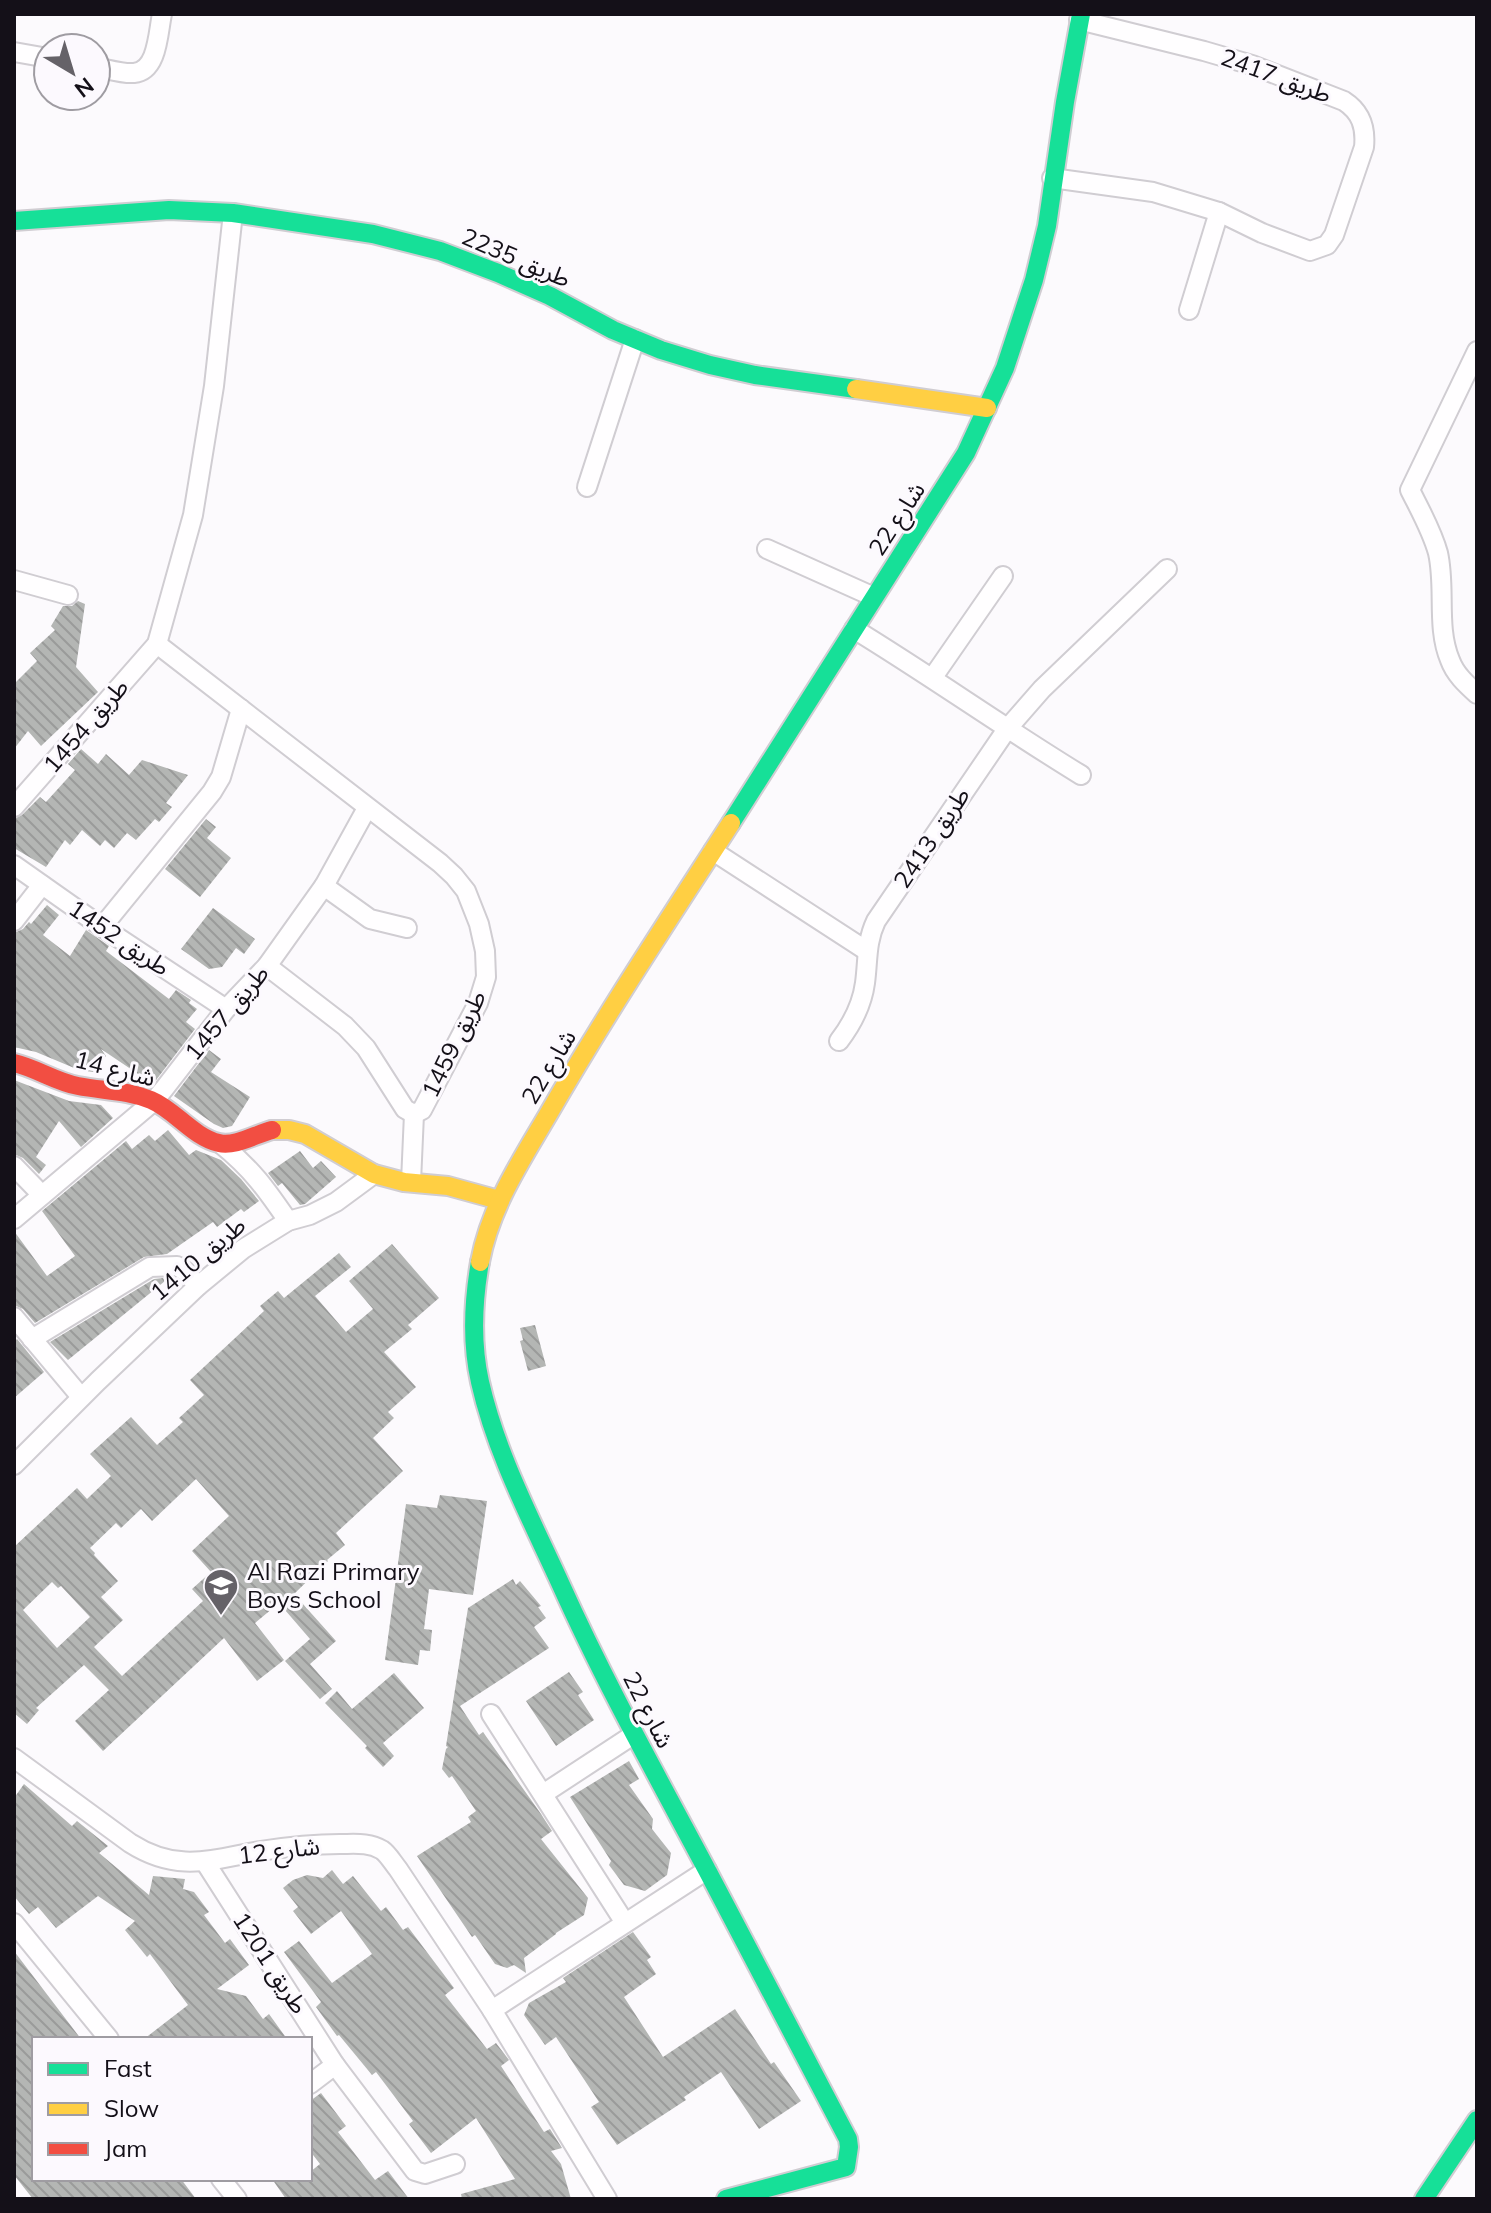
<svg xmlns="http://www.w3.org/2000/svg" width="1491" height="2213" font-family="Mulish,'Noto Sans Arabic',sans-serif">
  <style>
    .building { fill: url(#building-back-hatch); fill-rule: evenodd }
    .lines { fill: none; stroke-linecap: round; stroke-linejoin: round }
    .street-casing { stroke: #d0cdd2; stroke-width: 22 }
    .fast-casing { stroke: #d0cdd2; stroke-width: 22 }
    .slow-casing { stroke: #d0cdd2; stroke-width: 22 }
    .jam-casing { stroke: #d0cdd2; stroke-width: 22 }
    .street { stroke: #fffeff; stroke-width: 18 }
    .fast { stroke: #16e098; stroke-width: 18 }
    .slow { stroke: #ffcf43; stroke-width: 18 }
    .jam { stroke: #f24e42; stroke-width: 18 }
    .labels { text-anchor: middle; stroke-width: 6; stroke-linejoin: round; paint-order: stroke }
    .street-label { font-size: 24px; fill: #141018; stroke: #fcf9fe }
    .poi-label { font-size: 24px; fill: #141018; stroke: #fcf9fe; text-anchor: start }
  </style>
  <defs>
    <pattern id="building-back-hatch" width="6" height="6" patternUnits="userSpaceOnUse" patternTransform="scale(2)"><rect width="6" height="6" fill="#b4b6b4"/><path d="M-1 5l2 2M0 0l6 6M5-1l2 2" fill="none" stroke="#9a9b9a"/></pattern>
  </defs>
  <rect width="100%" height="100%" fill="#fcfafd"/>
  <g class="building">
    <polygon points="78,601 85,604 76,667 98,692 41,746 28,731 14,749 14,684 37,661 30,653 55,630 51,626 63,606 72,606"/>
    <polygon points="81,749 98,764 106,754 129,775 142,760 188,775 166,803 172,807 159,822 155,819 136,840 127,833 114,848 105,840 100,846 82,830 70,845 65,840 46,867 14,848 14,819 22,815 40,797 46,802 75,770 68,764"/>
    <polygon points="206,819 216,827 207,838 231,858 200,897 165,869"/>
    <polygon points="47,905 59,915 43,935 70,956 86,930 109,946 106,951 169,999 176,990 191,1000 189,1003 197,1009 186,1022 195,1029 153,1084 101,1049 106,1056 93,1072 79,1070 36,1052 14,1047 14,933 23,929 29,922 31,924"/>
    <polygon points="213,908 255,939 244,954 236,948 222,967 209,969 181,949"/>
    <polygon points="209,1050 221,1059 211,1072 250,1097 232,1126 223,1128 214,1124 174,1096"/>
    <polygon points="14,1080 69,1101 101,1105 113,1118 81,1147 59,1121 36,1157 46,1165 39,1174 23,1158 14,1154"/>
    <polygon points="168,1130 189,1155 196,1150 221,1160 241,1179 259,1201 244,1212 241,1209 217,1227 213,1222 167,1254 144,1257 35,1323 23,1309 14,1305 14,1231 47,1276 75,1256 42,1211 126,1141 132,1149 149,1135 155,1141"/>
    <polygon points="300,1151 313,1168 321,1161 336,1177 305,1204 300,1205 282,1183 278,1186 268,1173"/>
    <path d="M392,1244L439,1298L408,1325L412,1329L384,1352L416,1387L388,1412L394,1418L373,1438L403,1471L336,1533L345,1545L327,1560L328,1561L294,1594L336,1641L310,1664L332,1689L320,1699L285,1661L310,1639L279,1603L255,1623L284,1660L257,1681L224,1638L103,1751L75,1721L109,1690L84,1665L36,1708L39,1710L27,1724L14,1713V1547L77,1488L87,1499L111,1476L90,1454L131,1417L157,1445L183,1422L179,1418L204,1395L190,1380L264,1311L260,1306L278,1291L284,1298L339,1253L351,1267L315,1296L346,1332L373,1309L349,1281ZM196,1479L229,1516L192,1551L211,1572L192,1589L203,1601L122,1676L94,1647L123,1620L101,1597L118,1581L94,1555L95,1553L90,1548L116,1523L121,1528L141,1509L152,1521ZM52,1582L58,1588L61,1586L90,1617L57,1648L23,1610Z"/>
    <polygon points="163,1278 165,1281 68,1360 50,1342 154,1279"/>
    <polygon points="535,1325 546,1366 528,1371 520,1341 523,1340 520,1328"/>
    <polygon points="17,1339 44,1372 14,1398 14,1342"/>
    <polygon points="440,1495 487,1501 473,1595 429,1589 424,1629 432,1630 430,1651 420,1650 418,1665 385,1660 406,1504 437,1508"/>
    <polygon points="513,1579 516,1585 520,1581 541,1606 538,1607 546,1618 534,1627 549,1648 460,1706 479,1735 483,1732 541,1814 552,1831 541,1839 588,1898 584,1915 556,1933 556,1934 524,1958 526,1973 514,1965 507,1968 495,1964 475,1935 472,1937 417,1856 471,1822 468,1817 476,1811 452,1776 449,1778 442,1769 446,1749 448,1747 446,1746 468,1608"/>
    <polygon points="569,1672 583,1692 578,1695 594,1720 556,1746 526,1701"/>
    <polygon points="394,1673 424,1708 383,1743 394,1756 383,1767 365,1748 367,1746 325,1703 337,1691 352,1709"/>
    <polygon points="629,1761 639,1779 629,1785 653,1819 652,1829 671,1853 667,1875 645,1891 624,1885 609,1865 611,1861 570,1797"/>
    <polygon points="24,1784 72,1826 77,1821 108,1846 99,1853 149,1895 153,1876 185,1879 183,1889 194,1892 209,1912 204,1915 225,1943 230,1939 249,1965 217,1989 246,1996 263,2019 269,2014 287,2039 144,2039 188,2005 150,1954 147,1957 125,1930 135,1921 98,1896 56,1928 38,1907 29,1914 14,1896 14,1798"/>
    <polygon points="332,1870 343,1884 353,1876 381,1911 386,1907 403,1930 408,1927 454,1988 445,1995 487,2049 496,2043 509,2060 501,2066 544,2132 550,2129 562,2148 551,2151 561,2164 571,2199 462,2199 461,2194 515,2179 476,2118 431,2153 409,2124 413,2121 376,2072 372,2075 339,2035 337,2036 316,2007 321,2002 284,1952 299,1941 332,1983 372,1954 341,1911 311,1934 293,1911 298,1907 283,1888 293,1880 307,1875 323,1878"/>
    <polygon points="633,1932 651,1957 647,1960 656,1974 624,1997 663,2057 735,2009 771,2064 774,2062 801,2101 759,2129 721,2072 684,2097 686,2100 617,2145 591,2107 599,2102 556,2037 545,2045 524,2015 529,2003 566,1982 563,1978"/>
    <polygon points="14,1951 81,2039 34,2039 34,2179 181,2179 196,2199 33,2199 14,2175"/>
    <polygon points="321,2093 346,2126 338,2132 375,2180 388,2171 409,2199 286,2199 272,2179 310,2179 310,2172 320,2164 310,2151 310,2101"/>
  </g>
  <g class="lines">
    <defs>
      <g id="street">
        <polyline points="14,52 48,58"/>
        <path d="M96,67C107,69 123,74 134,73C158,71 158,32 162,14"/>
        <path d="M1052,178L1153,192L1219,212L1262,233L1310,251L1327,245L1334,235L1364,147C1366,127 1361,112 1344,101L1252,65L1204,51L1079,20"/>
        <polyline points="1189,310 1219,212"/>
        <path d="M1477,351L1410,490C1420,510 1432,531 1438,553C1446,588 1436,627 1450,660C1455,674 1466,684 1477,694"/>
        <polyline points="587,487 635,339"/>
        <polyline points="767,549 874,597"/>
        <polyline points="14,580 68,595"/>
        <path d="M854,629C931,676 1004,728 1081,775"/>
        <polyline points="157,644 440,863 454,876 466,891 479,924 485,951 486,977 478,1003 422,1110 414,1114 405,1109 366,1048 345,1026 267,966"/>
        <polyline points="933,677 1003,576"/>
        <polyline points="14,807 157,644 193,515 214,386 233,213"/>
        <polyline points="713,851 867,951"/>
        <polyline points="14,865 102,927 226,1009"/>
        <polyline points="324,886 370,919 407,928"/>
        <polyline points="14,921 42,885"/>
        <polyline points="102,927 212,792 221,777 241,709"/>
        <path d="M839,1041C852,1024 862,1005 865,983C868,961 866,942 876,921L1007,729L1042,689L1167,569"/>
        <path d="M221,1144C252,1169 266,1189 288,1221"/>
        <polyline points="14,1166 42,1195"/>
        <polyline points="411,1182 414,1114"/>
        <polyline points="14,1219 154,1101 164,1089 226,1009 267,966 324,886 367,808"/>
        <polyline points="14,1317 81,1397"/>
        <polyline points="32,1339 150,1267 177,1266 185,1271 198,1286"/>
        <polyline points="14,1465 98,1381 198,1286 243,1249 288,1221 310,1215 336,1202 374,1174"/>
        <polyline points="491,1714 625,1923"/>
        <path d="M14,1758L130,1843C177,1873 210,1860 260,1851C286,1847 314,1844 340,1844C354,1844 369,1842 382,1850C388,1854 393,1863 398,1869L492,2010L607,2199"/>
        <polyline points="543,1794 633,1735"/>
        <polyline points="205,1862 335,2065 415,2171 425,2174 455,2164"/>
        <polyline points="14,1923 109,2039"/>
        <polyline points="492,2010 707,1870"/>
        <polyline points="310,2084 335,2065"/>
        <polyline points="221,2179 237,2199"/>
      </g>
      <g id="fast">
        <polyline points="14,221 169,210 233,213 373,234 440,251 498,273 550,296 613,330 661,350 710,365 755,375 856,389"/>
        <polyline points="731,823 966,453 1005,368 1034,280 1047,226 1065,102 1081,14"/>
        <path d="M480,1262C473,1302 471,1342 480,1382C496,1453 531,1519 561,1585C605,1683 657,1776 707,1870C755,1960 801,2050 848,2139L849,2147L846,2167L726,2199"/>
        <polyline points="1424,2199 1477,2120"/>
      </g>
      <g id="slow">
        <polyline points="856,389 987,408"/>
        <polyline points="272,1130 289,1130 305,1134 374,1174 404,1182 448,1186 499,1200"/>
        <path d="M480,1262C490,1207 521,1161 549,1113C606,1014 669,919 731,823"/>
      </g>
      <path id="jam" d="M14,1063C36,1068 56,1082 78,1086C103,1091 127,1090 151,1100C175,1110 193,1137 219,1143C235,1147 256,1134 272,1130"/>
    </defs>
    <use href="#street" class="street-casing"/>
    <use href="#fast" class="fast-casing"/>
    <use href="#slow" class="slow-casing"/>
    <use href="#jam" class="jam-casing"/>
    <use href="#street" class="street"/>
    <use href="#fast" class="fast"/>
    <use href="#slow" class="slow"/>
    <use href="#jam" class="jam"/>
  </g>
  <defs>
    <symbol id="school-pin" viewBox="-11 -11 22 30"><path d="M0 17L-7.5 6A9.5 9.5 0 1 1 7.5 6Z" fill="#656268" stroke="#fcf9fe"/><path d="M0-5L7-2L0 1L-7-2ZM-4 1L0 2.5L4 1V4Q0 6-4 4Z" fill="#fff"/></symbol>
  </defs>
  <g fill-rule="evenodd">
    <use href="#school-pin" x="201" y="1566" width="40" height="54"/>
  </g>
  <g class="labels">
    <g class="street-label">
      <text transform="translate(1276 76) rotate(20)" y="8">طريق 2417</text>
      <text transform="translate(516 258) rotate(23)" y="8">طريق 2235</text>
      <text transform="translate(897 519) rotate(-57)" y="8">شارع 22</text>
      <text transform="translate(86 726) rotate(-49)" y="8">طريق 1454</text>
      <text transform="translate(932 838) rotate(-56)" y="8">طريق 2413</text>
      <text transform="translate(119 938) rotate(34)" y="8">طريق 1452</text>
      <text transform="translate(227 1013) rotate(-50)" y="8">طريق 1457</text>
      <text transform="translate(454 1044) rotate(-64)" y="8">طريق 1459</text>
      <text transform="translate(549 1067) rotate(-59)" y="8">شارع 22</text>
      <text transform="translate(115 1069) rotate(14)" y="8">شارع 14</text>
      <text transform="translate(198 1259) rotate(-40)" y="8">طريق 1410</text>
      <text transform="translate(648 1710) rotate(63)" y="8">شارع 22</text>
      <text transform="translate(279 1851) rotate(-7)" y="8">شارع 12</text>
      <text transform="translate(270 1963) rotate(57)" y="8">طريق 1201</text>
    </g>
    <g class="poi-label">
      <text x="247" y="1580">Al Razi Primary<tspan x="247" dy="28">Boys School</tspan></text>
    </g>
  </g>
  <rect width="1491" height="2213" fill="none" stroke="#141018" stroke-width="32"/>
  <rect x="32" y="2037" width="280" height="144" fill="#fcf9fe" stroke="#9f9ca2" stroke-width="2"/>
  <rect x="48" y="2063" width="40" height="12" fill="#16e098" stroke="#9f9ca2" stroke-width="2"/>
  <text x="104" y="2077" font-size="24" fill="#141018">Fast</text>
  <rect x="48" y="2103" width="40" height="12" fill="#ffcf43" stroke="#9f9ca2" stroke-width="2"/>
  <text x="104" y="2117" font-size="24" fill="#141018">Slow</text>
  <rect x="48" y="2143" width="40" height="12" fill="#f24e42" stroke="#9f9ca2" stroke-width="2"/>
  <text x="104" y="2157" font-size="24" fill="#141018">Jam</text>
  <g transform="translate(72 72) rotate(142)"><circle r="38" fill="#fcf9fe" stroke="#9f9ca2" stroke-width="2"/>
  <path d="M0-6L14 30L0 20L-14 30Z" fill="#656268"/>
  <text y="-12" font-size="22" font-weight="bold" text-anchor="middle" fill="#141018">N</text>
  </g>
</svg>
